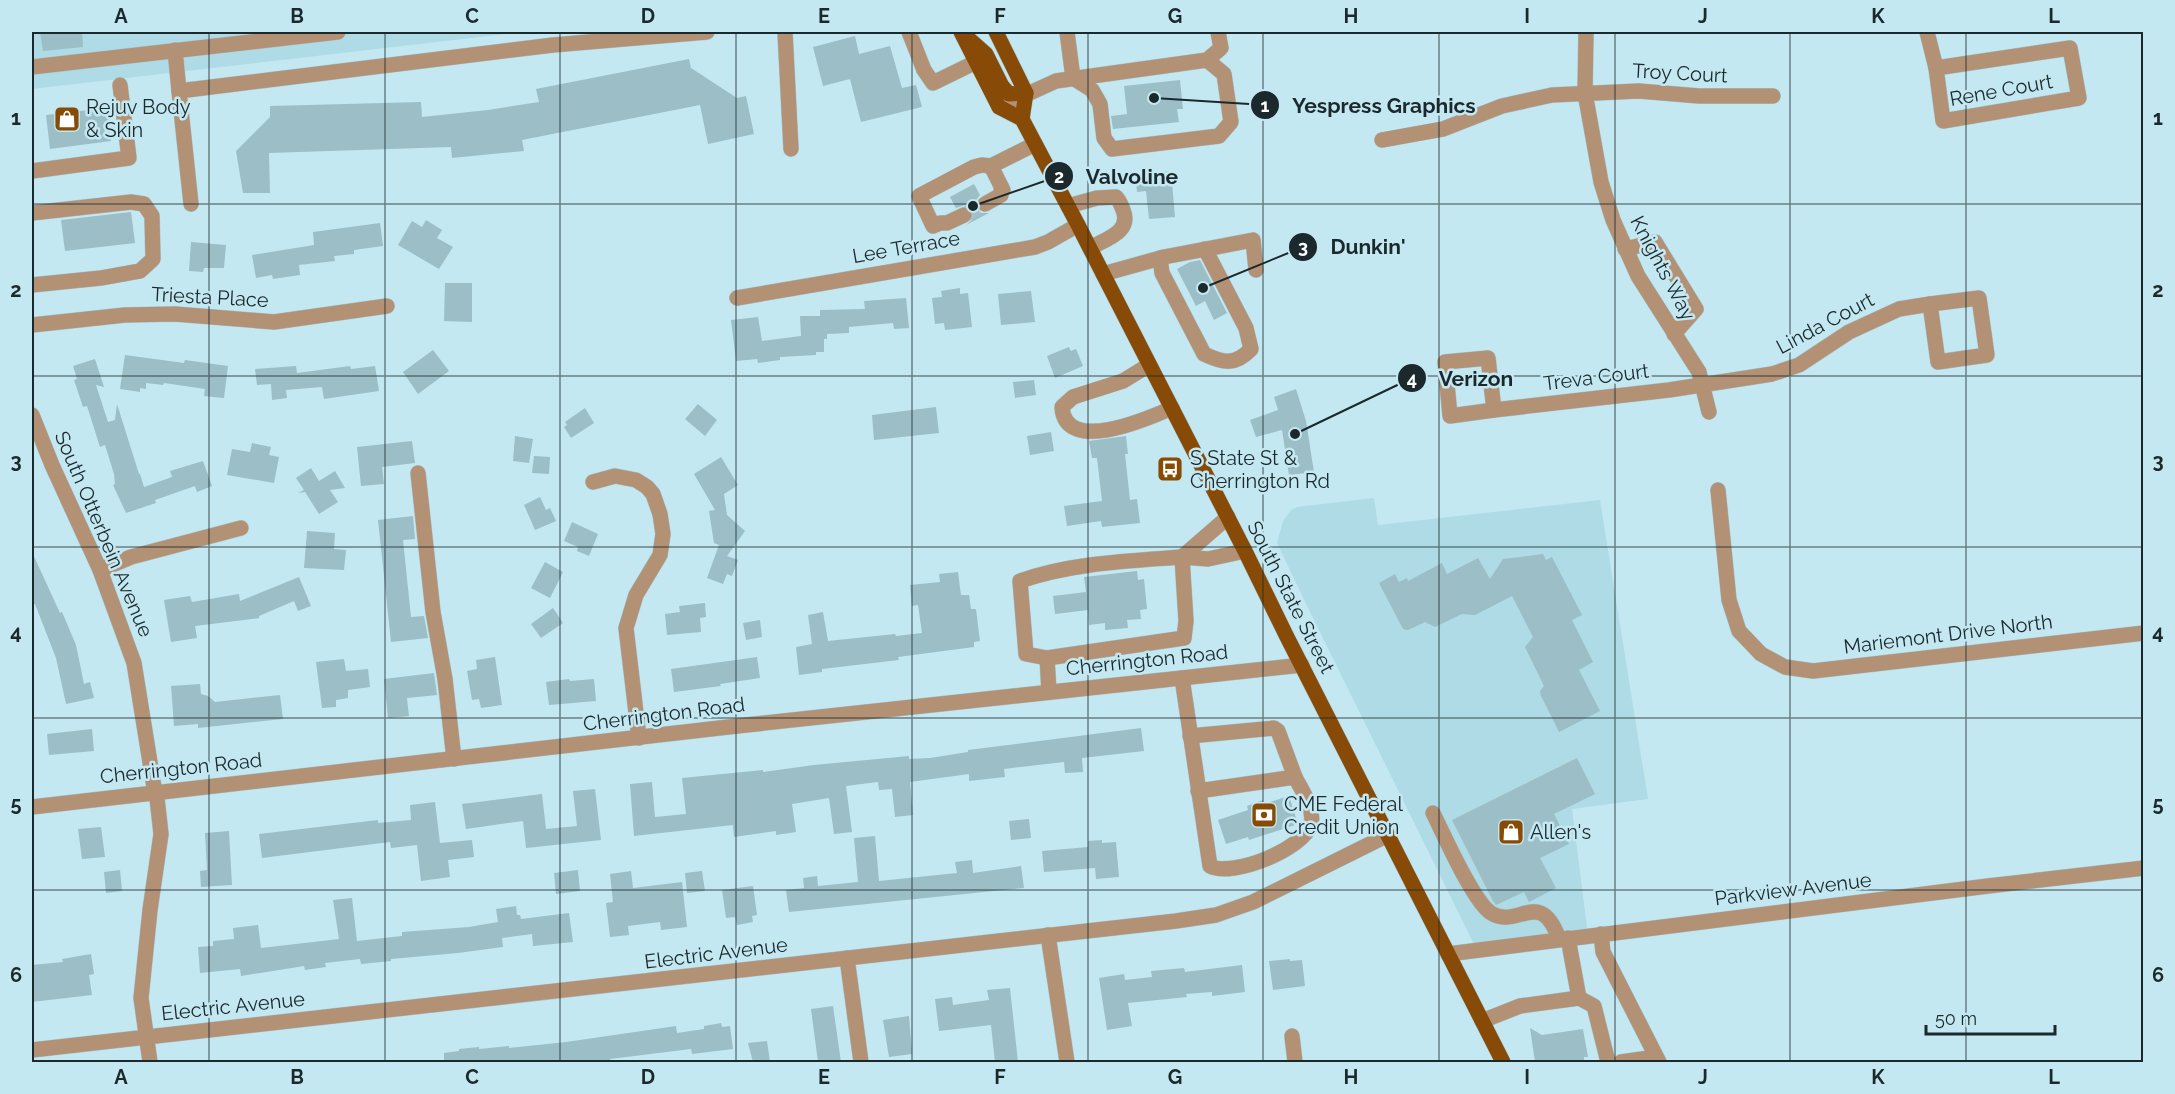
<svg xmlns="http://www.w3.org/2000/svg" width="2175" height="1094" font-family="Raleway,sans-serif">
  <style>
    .built { fill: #aedbe5 }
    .building { fill: #9bbec7 }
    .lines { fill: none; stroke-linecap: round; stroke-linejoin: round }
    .minor-tunnel { stroke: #a2c2ca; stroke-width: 15; stroke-dasharray: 15 8; stroke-linecap: butt }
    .minor-casing { stroke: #a6c6ce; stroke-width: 16 }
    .major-casing { stroke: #a6c6ce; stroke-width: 16 }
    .minor { stroke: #b39175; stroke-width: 15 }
    .major { stroke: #884b07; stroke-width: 15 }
    .grid { fill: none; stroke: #1b292c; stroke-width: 1.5; stroke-opacity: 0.55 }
    .labels { text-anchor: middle; stroke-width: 5; stroke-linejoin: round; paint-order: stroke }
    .street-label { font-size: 20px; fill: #1b292c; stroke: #c4e8f2 }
    .poi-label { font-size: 20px; fill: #1b292c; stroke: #c4e8f2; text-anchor: start }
    .leader { fill: none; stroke: #1b292c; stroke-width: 2 }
    .callout-dot { fill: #1b292c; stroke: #c4e8f2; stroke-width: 2 }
    .mark-label { font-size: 18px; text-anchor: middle; font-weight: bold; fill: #fff }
    .callout-label { font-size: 21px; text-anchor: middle; font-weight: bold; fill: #1b292c; stroke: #c4e8f2; stroke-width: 5; stroke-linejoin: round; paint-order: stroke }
    .neatline { fill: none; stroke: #1b292c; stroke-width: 2 }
    .grid-label { font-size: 20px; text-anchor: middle; font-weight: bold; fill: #1b292c }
  </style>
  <rect width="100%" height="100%" fill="#c4e8f2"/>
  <g class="built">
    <polygon points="32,32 524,32 32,89"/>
    <polygon points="1374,498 1378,525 1600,500 1648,799 1572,809 1588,935 1477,950 1310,612 1277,543 1283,521 1291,510 1297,507"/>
  </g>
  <g class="building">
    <polygon points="40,32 82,32 83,47 43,51"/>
    <polygon points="855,36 859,54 890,46 902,88 916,85 922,107 861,122 850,79 823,86 813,47"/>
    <polygon points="689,59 691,68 737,98 746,96 754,134 708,144 700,105 522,140 524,151 452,158 451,147 269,153 270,193 243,193 236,151 270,117 270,106 421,102 422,117 488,110 539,102 536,89"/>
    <polygon points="1180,80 1183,109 1177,109 1179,122 1113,129 1111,116 1127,114 1124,86"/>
    <polygon points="107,108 111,141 50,149 46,115"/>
    <polygon points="1171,171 1175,217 1149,219 1146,191 1137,192 1135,175"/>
    <polygon points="974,184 980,195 976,200 976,208 981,213 989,213 966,225 972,220 973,210 965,205 956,208 950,197"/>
    <polygon points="131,212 135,243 65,251 61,220"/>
    <polygon points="426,220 442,230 437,238 453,247 439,269 398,245 412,221 422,227"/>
    <polygon points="380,223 383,246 354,250 354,254 334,256 335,261 299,265 300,275 273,279 272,275 256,278 252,255 314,245 313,232"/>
    <polygon points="191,242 226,245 224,268 204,268 203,272 189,271"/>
    <polygon points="1200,260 1227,313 1214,320 1205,301 1196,306 1177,269 1190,262"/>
    <polygon points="445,283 472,283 472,322 444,321"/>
    <polygon points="960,288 960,294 968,293 972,327 945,330 944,323 935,324 932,298 942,297 941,291"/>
    <polygon points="1031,291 1035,322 1001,325 998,294"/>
    <polygon points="906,298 909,328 894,329 893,323 849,327 849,333 827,334 827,339 824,339 824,352 816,352 816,355 780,357 780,360 758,363 757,359 736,361 731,320 758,317 762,341 801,336 800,316 820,316 820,310 865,309 864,301"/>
    <polygon points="1069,347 1071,351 1076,349 1083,366 1055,378 1047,356"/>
    <polygon points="433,350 449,371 418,394 403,372"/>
    <polygon points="125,355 184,363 185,360 228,366 224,398 204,396 205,389 164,383 163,385 146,383 146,389 140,388 140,392 120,389"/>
    <polygon points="95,359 104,387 96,385 108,422 115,420 117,404 139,474 140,474 144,487 172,477 170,471 203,461 212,486 197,492 195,486 155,500 156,503 126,513 113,485 115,484 114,474 105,445 100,447 87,406 83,407 74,380 77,379 73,366"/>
    <polygon points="296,366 297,373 350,366 351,369 375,366 379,391 324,399 322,387 286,390 287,398 272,400 271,384 257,385 255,369"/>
    <polygon points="1034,380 1036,395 1015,398 1013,382"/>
    <polygon points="1296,389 1306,421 1314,472 1289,475 1282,430 1256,437 1250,420 1278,410 1274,397"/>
    <polygon points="698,404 717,420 705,436 685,419"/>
    <polygon points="936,407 939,433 874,440 872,415"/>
    <polygon points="585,408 594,423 571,438 564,427 567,425 565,422"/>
    <polygon points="1051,432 1054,451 1030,455 1027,436"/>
    <polygon points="515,436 533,439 529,463 513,461"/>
    <polygon points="1126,436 1128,454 1125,454 1130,500 1137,499 1140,523 1102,527 1101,521 1067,526 1064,506 1102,501 1097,458 1092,458 1089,441"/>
    <polygon points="412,441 415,463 382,467 384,484 361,486 357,447"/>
    <polygon points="252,443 271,447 269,455 279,457 274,483 227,475 232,449 250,452"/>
    <polygon points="534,456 550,457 549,474 532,473"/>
    <polygon points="721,457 738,485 724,494 727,515 745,531 727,556 738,560 732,576 727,574 723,584 707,578 719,545 714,543 709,511 715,510 694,474"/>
    <polygon points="311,468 319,481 335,471 345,488 330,490 338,502 319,514 305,492 298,493 304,490 296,478"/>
    <polygon points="540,497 546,510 550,508 556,521 535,530 524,505"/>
    <polygon points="413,516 415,539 403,540 411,617 424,616 428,638 391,642 378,520"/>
    <polygon points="572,522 598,534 589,556 577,551 578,547 564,541"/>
    <polygon points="307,531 335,533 334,549 346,550 344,570 304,568"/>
    <polygon points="32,552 60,613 62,612 76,645 84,684 90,682 94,698 66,704 56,658 35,604 32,605"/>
    <polygon points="1543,554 1546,560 1552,557 1582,615 1572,620 1593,662 1579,670 1600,711 1559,732 1541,696 1540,691 1544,686 1525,647 1533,637 1512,596 1475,615 1462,614 1435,627 1425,622 1408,630 1403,629 1379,583 1395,574 1399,582 1407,578 1408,581 1442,563 1447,574 1478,558 1490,579 1503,559"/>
    <polygon points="545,562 563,572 550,598 531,588"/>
    <polygon points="1137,571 1138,580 1144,579 1147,609 1140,610 1141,619 1127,620 1128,628 1105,630 1105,623 1089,625 1088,610 1055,614 1053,596 1086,592 1084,577"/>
    <polygon points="958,572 961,595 969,595 971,609 976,609 980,641 974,642 974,647 898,657 899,660 822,669 822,672 799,675 796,647 812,644 808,615 823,612 828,641 895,634 896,636 922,633 918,605 912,606 910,585 940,582 939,574"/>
    <polygon points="299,577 311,606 298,611 294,601 259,616 259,618 195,626 197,638 171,642 164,600 190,596 192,602 239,594 240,601"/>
    <polygon points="705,603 706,617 700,618 701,632 667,635 665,614 680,612 679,606"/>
    <polygon points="553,608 563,623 541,638 531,624"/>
    <polygon points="760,620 762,637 746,640 743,623"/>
    <polygon points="495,657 502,705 481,708 479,699 472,700 467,671 477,669 476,660"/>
    <polygon points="757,657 760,678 720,684 721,686 674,692 671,669"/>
    <polygon points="344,659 346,671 368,669 370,687 348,690 348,698 336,700 336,707 322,708 316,662"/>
    <polygon points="434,673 437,695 407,698 409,716 388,718 384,679"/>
    <polygon points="569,679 570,681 594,679 596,701 549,705 546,682"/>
    <polygon points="200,684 201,694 208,696 215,702 280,695 283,719 198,728 198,724 174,726 171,686"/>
    <polygon points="1141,728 1144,751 1082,758 1083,772 1065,773 1064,762 1004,769 1005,777 969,781 969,774 910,782 913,815 895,817 892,789 879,790 878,782 846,786 852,832 834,834 829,798 792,804 796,832 776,835 776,831 734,837 733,825 634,836 630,784 652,782 655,817 686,814 682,778 763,770 763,772 814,765 909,756 909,759 930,758 968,752 968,750"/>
    <polygon points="92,729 94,751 49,755 47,734"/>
    <polygon points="1577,758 1595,794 1554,814 1569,844 1540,858 1556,888 1529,902 1524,892 1496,905 1493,901 1452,820"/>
    <polygon points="595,789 601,840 526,848 523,821 466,829 462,804 542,794 546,829 577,826 573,791"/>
    <polygon points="1289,796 1298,824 1249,840 1248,837 1226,844 1218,820 1248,810 1247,806 1263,800 1264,804"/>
    <polygon points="435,802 440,843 472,840 474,857 448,860 450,877 421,881 417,845 391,848 390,842 262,858 259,834 378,820 378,823 411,820 410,805"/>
    <polygon points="1029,819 1031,838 1011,840 1009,821"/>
    <polygon points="101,827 105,857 82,859 78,829"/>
    <polygon points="229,831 232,885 201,887 200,871 207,870 205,833"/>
    <polygon points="875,836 879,881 957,873 955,862 972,860 973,873 1021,866 1024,888 789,912 786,890 804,888 803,878 817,876 818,886 858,882 854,838"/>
    <polygon points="1102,840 1102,843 1116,842 1119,877 1096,879 1095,868 1044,872 1042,851 1088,847 1088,841"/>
    <polygon points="120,870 122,891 106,893 104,872"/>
    <polygon points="578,870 580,891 556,894 554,873"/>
    <polygon points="631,871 633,888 682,882 687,927 661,930 660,922 628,926 629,935 610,937 606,903 613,902 610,874"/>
    <polygon points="702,871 705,891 687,893 685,873"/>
    <polygon points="753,886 757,915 752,916 753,922 737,925 735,917 726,918 722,890"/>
    <polygon points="352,898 357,941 402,936 402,932 469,927 498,922 496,909 516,906 517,915 520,915 521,919 569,913 573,942 533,946 532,934 502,938 503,947 458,953 391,959 391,961 361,964 360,959 325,963 326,967 305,970 304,966 241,976 240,969 200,973 198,947 213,946 213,941 234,939 233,928 258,925 261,948 339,939 333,900"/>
    <polygon points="91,954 94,974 89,975 92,995 32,1002 32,965 63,962 62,959"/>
    <polygon points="1290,959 1290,961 1302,960 1305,986 1273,990 1269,961"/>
    <polygon points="1242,965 1245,992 1212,996 1212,992 1186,994 1187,997 1128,1003 1132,1026 1107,1030 1099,978 1124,974 1125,980 1152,977 1151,971 1184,968 1185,972"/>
    <polygon points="1010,988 1018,1062 995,1062 991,1025 939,1031 935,999 952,997 953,1005 989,1000 987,990"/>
    <polygon points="833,1006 841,1062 818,1062 811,1009"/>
    <polygon points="909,1016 912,1054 889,1057 883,1020"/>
    <polygon points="721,1023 722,1027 730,1026 733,1049 692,1054 691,1049 610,1059 611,1062 444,1062 444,1053 459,1051 459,1049 479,1047 479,1049 509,1046 509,1048 566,1042 676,1026 677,1033 704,1029 704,1026"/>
    <polygon points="1530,1028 1542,1035 1583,1029 1588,1057 1584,1057 1584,1062 1535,1062"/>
    <polygon points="767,1041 770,1062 753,1062 748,1043"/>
  </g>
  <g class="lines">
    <polyline class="minor-tunnel" points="964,215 985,204"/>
    <defs>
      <g id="minor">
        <polyline points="785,32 791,149"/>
        <polyline points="909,32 924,70 933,83 976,62"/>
        <polyline points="1067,32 1073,78 1092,90 1100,104 1104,138 1112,149 1219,136 1231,122 1224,74 1207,60"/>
        <polyline points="1586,32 1585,93 1601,182 1613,220 1638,276 1699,372 1709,412"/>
        <polyline points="1927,32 1936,68"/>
        <polygon points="2070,48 2079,98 1943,121 1936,68"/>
        <polyline points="175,50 179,91"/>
        <polyline points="32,67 338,32"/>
        <polyline points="999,107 1056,81 1207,60 1221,48 1218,32"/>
        <polyline points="1382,140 1443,129 1502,106 1552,95 1639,91 1699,96 1773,96"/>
        <polyline points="32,171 129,158 120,85"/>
        <polyline points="191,204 179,91 553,45 707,32"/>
        <polyline points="985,204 1001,195 1001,191 1003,190 991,166"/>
        <path d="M1068,206L1097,198L1116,197C1120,201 1121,205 1123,210C1132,232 1106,239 1090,248"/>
        <polyline points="32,213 131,202 144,204 152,216 153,259 140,271 101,278 32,285"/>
        <polyline points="964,215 947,223 940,223 933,226 919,196 974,167 982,165 991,166 1035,144"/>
        <polyline points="1625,249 1655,242 1696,309 1674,334"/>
        <path d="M1160,258L1162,273L1204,354C1223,363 1235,366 1251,349L1246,328L1205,249"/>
        <polyline points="1103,274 1164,257 1253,240 1256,270"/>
        <polyline points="737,298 1035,247 1048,242 1078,225"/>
        <polygon points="1979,298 1987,355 1938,362 1930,304"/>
        <polyline points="32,325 125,315 175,314 274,322 387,306"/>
        <polygon points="1488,358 1494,410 1450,416 1445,362"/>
        <path d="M1149,365L1123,381L1073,397L1062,407C1065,455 1147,419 1172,408"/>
        <polyline points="1494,410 1669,390 1772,374 1799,365 1849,332 1899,309 1930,304"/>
        <polyline points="32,415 52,465 100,570 134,663 154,787 157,798 161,834 150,910 141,998 150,1062"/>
        <polyline points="418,473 433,612 445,679 454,759"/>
        <polyline points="593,482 615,476 636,480 647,487 653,494 660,514 663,534 660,555 636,595 626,628 639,738"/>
        <polyline points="1718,490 1729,600 1739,631 1761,654 1785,667 1813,671 2144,633"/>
        <polyline points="1228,517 1182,557 1208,559 1245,551"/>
        <path d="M1182,557L1186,621L1184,638L1047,658L1026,654L1020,581C1071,563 1128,561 1182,557Z"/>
        <polyline points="100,570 131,557 241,528"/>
        <polyline points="1047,658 1049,692"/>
        <path d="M1182,678L1210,866C1232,878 1304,849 1311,824C1315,809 1302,791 1295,777"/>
        <polyline points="1190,736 1274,728 1278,731 1295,777 1198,791"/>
        <polyline points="32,807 737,726 1302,665"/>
        <path d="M1433,813C1444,835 1473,901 1491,913C1518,930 1540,886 1559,939"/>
        <polyline points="1601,934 1603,952 1659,1062"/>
        <polyline points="1048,935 1067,1062"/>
        <polyline points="1448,954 1988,886 2144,868"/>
        <polyline points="847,958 861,1062"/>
        <polyline points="1579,998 1594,1006 1608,1062"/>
        <polyline points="1482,1021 1520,1006 1579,998 1568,938"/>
        <polyline points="1292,1036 1295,1062"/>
        <polyline points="32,1050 1176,921 1216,915 1253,902 1388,835"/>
        <polyline points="1621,1062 1656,1057"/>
      </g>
      <g id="major">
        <polyline points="961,32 999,107 1022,119 1078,225 1245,551 1286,635 1503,1062"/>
        <polyline points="996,32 1026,93 1022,119"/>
        <polyline points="968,38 986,54 1002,86 1009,94 1026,93"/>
      </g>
    </defs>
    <use href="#minor" class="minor-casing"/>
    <use href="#major" class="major-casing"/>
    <use href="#minor" class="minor"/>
    <use href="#major" class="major"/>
  </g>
  <path class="grid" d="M209,32V1062M385,32V1062M560,32V1062M736,32V1062M912,32V1062M1088,32V1062M1263,32V1062M1439,32V1062M1615,32V1062M1790,32V1062M1966,32V1062M32,204H2144M32,376H2144M32,547H2144M32,718H2144M32,890H2144"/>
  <defs>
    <symbol id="shop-square" viewBox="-11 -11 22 22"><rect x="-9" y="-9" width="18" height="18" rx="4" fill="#874b06" stroke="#c4e8f2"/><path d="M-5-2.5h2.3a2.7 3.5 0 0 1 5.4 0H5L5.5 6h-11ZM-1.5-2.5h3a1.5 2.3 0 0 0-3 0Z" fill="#fff"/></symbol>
    <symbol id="bus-square" viewBox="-11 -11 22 22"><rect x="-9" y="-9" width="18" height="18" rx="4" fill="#874b06" stroke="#c4e8f2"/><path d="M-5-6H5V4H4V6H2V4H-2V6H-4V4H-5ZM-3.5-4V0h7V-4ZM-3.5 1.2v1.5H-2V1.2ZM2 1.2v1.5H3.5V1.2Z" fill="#fff"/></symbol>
    <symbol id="bank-square" viewBox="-11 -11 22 22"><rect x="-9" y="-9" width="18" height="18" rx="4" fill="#874b06" stroke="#c4e8f2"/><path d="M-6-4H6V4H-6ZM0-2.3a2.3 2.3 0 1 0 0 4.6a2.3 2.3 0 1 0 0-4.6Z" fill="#fff"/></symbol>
  </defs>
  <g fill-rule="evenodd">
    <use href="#shop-square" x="52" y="104" width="30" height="30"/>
    <use href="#bus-square" x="1155" y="454" width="30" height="30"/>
    <use href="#bank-square" x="1249" y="800" width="30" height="30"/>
    <use href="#shop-square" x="1496" y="817" width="30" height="30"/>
  </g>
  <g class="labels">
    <g class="street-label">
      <text transform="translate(1680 73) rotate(3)" y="7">Troy Court</text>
      <text transform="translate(2001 90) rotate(-10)" y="7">Rene Court</text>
      <text transform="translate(906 247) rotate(-10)" y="7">Lee Terrace</text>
      <text transform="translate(1663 268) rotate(62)" y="7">Knights Way</text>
      <text transform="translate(210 297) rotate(3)" y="7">Triesta Place</text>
      <text transform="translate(1825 323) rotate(-28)" y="7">Linda Court</text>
      <text transform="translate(1596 377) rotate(-7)" y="7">Treva Court</text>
      <text transform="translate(104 534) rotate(67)" y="7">South Otterbein Avenue</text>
      <text transform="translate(1291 597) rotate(63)" y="7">South State Street</text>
      <text transform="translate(1948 634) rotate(-7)" y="7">Mariemont Drive North</text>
      <text transform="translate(1147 660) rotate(-6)" y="7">Cherrington Road</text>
      <text transform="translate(664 714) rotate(-7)" y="7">Cherrington Road</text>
      <text transform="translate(181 768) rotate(-6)" y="7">Cherrington Road</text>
      <text transform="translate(1793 889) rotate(-7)" y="7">Parkview Avenue</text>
      <text transform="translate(716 953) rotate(-7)" y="7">Electric Avenue</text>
      <text transform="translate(233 1006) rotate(-6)" y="7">Electric Avenue</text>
    </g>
    <g class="poi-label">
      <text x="86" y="114">Rejuv Body<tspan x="86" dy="23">&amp; Skin</tspan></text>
      <text x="1190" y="465">S State St &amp;<tspan x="1190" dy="23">Cherrington Rd</tspan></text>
      <text x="1284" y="811">CME Federal<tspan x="1284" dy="23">Credit Union</tspan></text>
      <text x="1530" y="839">Allen's</text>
    </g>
  </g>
  <path class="leader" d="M1154 98L1265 105M973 206L1059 176M1203 288L1303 247M1295 434L1412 378"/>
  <g class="callout-dot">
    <circle cx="1154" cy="98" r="6"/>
    <circle cx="973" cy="206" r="6"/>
    <circle cx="1203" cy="288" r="6"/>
    <circle cx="1295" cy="434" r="6"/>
    <circle cx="1265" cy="105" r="15"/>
    <circle cx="1059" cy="176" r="15"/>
    <circle cx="1303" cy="247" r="15"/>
    <circle cx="1412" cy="378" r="15"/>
  </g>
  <g class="mark-label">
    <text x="1265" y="112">1</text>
    <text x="1059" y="183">2</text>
    <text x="1303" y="253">3</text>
    <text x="1412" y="385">4</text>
  </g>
  <g class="callout-label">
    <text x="1384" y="113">Yespress Graphics</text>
    <text x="1132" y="184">Valvoline</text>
    <text x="1368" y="254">Dunkin'</text>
    <text x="1476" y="386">Verizon</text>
  </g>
  <rect width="2175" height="1094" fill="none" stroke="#c4e8f2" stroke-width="66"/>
  <path d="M1926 1025v9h129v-9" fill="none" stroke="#1b292c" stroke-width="3"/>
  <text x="1935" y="1025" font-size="18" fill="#1b292c" stroke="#c4e8f2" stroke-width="4.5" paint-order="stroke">50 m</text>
  <rect x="33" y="33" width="2109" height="1028" class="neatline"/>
  <g class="grid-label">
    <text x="121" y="23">A</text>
    <text x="297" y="23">B</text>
    <text x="472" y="23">C</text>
    <text x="648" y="23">D</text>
    <text x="824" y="23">E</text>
    <text x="1000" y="23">F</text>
    <text x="1175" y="23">G</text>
    <text x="1351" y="23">H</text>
    <text x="1527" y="23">I</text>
    <text x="1703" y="23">J</text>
    <text x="1878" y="23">K</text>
    <text x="2054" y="23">L</text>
    <text x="16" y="125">1</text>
    <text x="2158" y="125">1</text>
    <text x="16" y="297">2</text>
    <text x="2158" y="297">2</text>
    <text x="16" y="468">3</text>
    <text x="2158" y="468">3</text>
    <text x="16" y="639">4</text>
    <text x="2158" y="639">4</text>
    <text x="16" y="811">5</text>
    <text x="2158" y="811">5</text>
    <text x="16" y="982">6</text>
    <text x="2158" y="982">6</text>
    <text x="121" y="1084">A</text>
    <text x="297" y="1084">B</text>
    <text x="472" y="1084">C</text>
    <text x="648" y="1084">D</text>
    <text x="824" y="1084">E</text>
    <text x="1000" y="1084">F</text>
    <text x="1175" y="1084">G</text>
    <text x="1351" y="1084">H</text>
    <text x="1527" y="1084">I</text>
    <text x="1703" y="1084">J</text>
    <text x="1878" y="1084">K</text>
    <text x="2054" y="1084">L</text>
  </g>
</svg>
